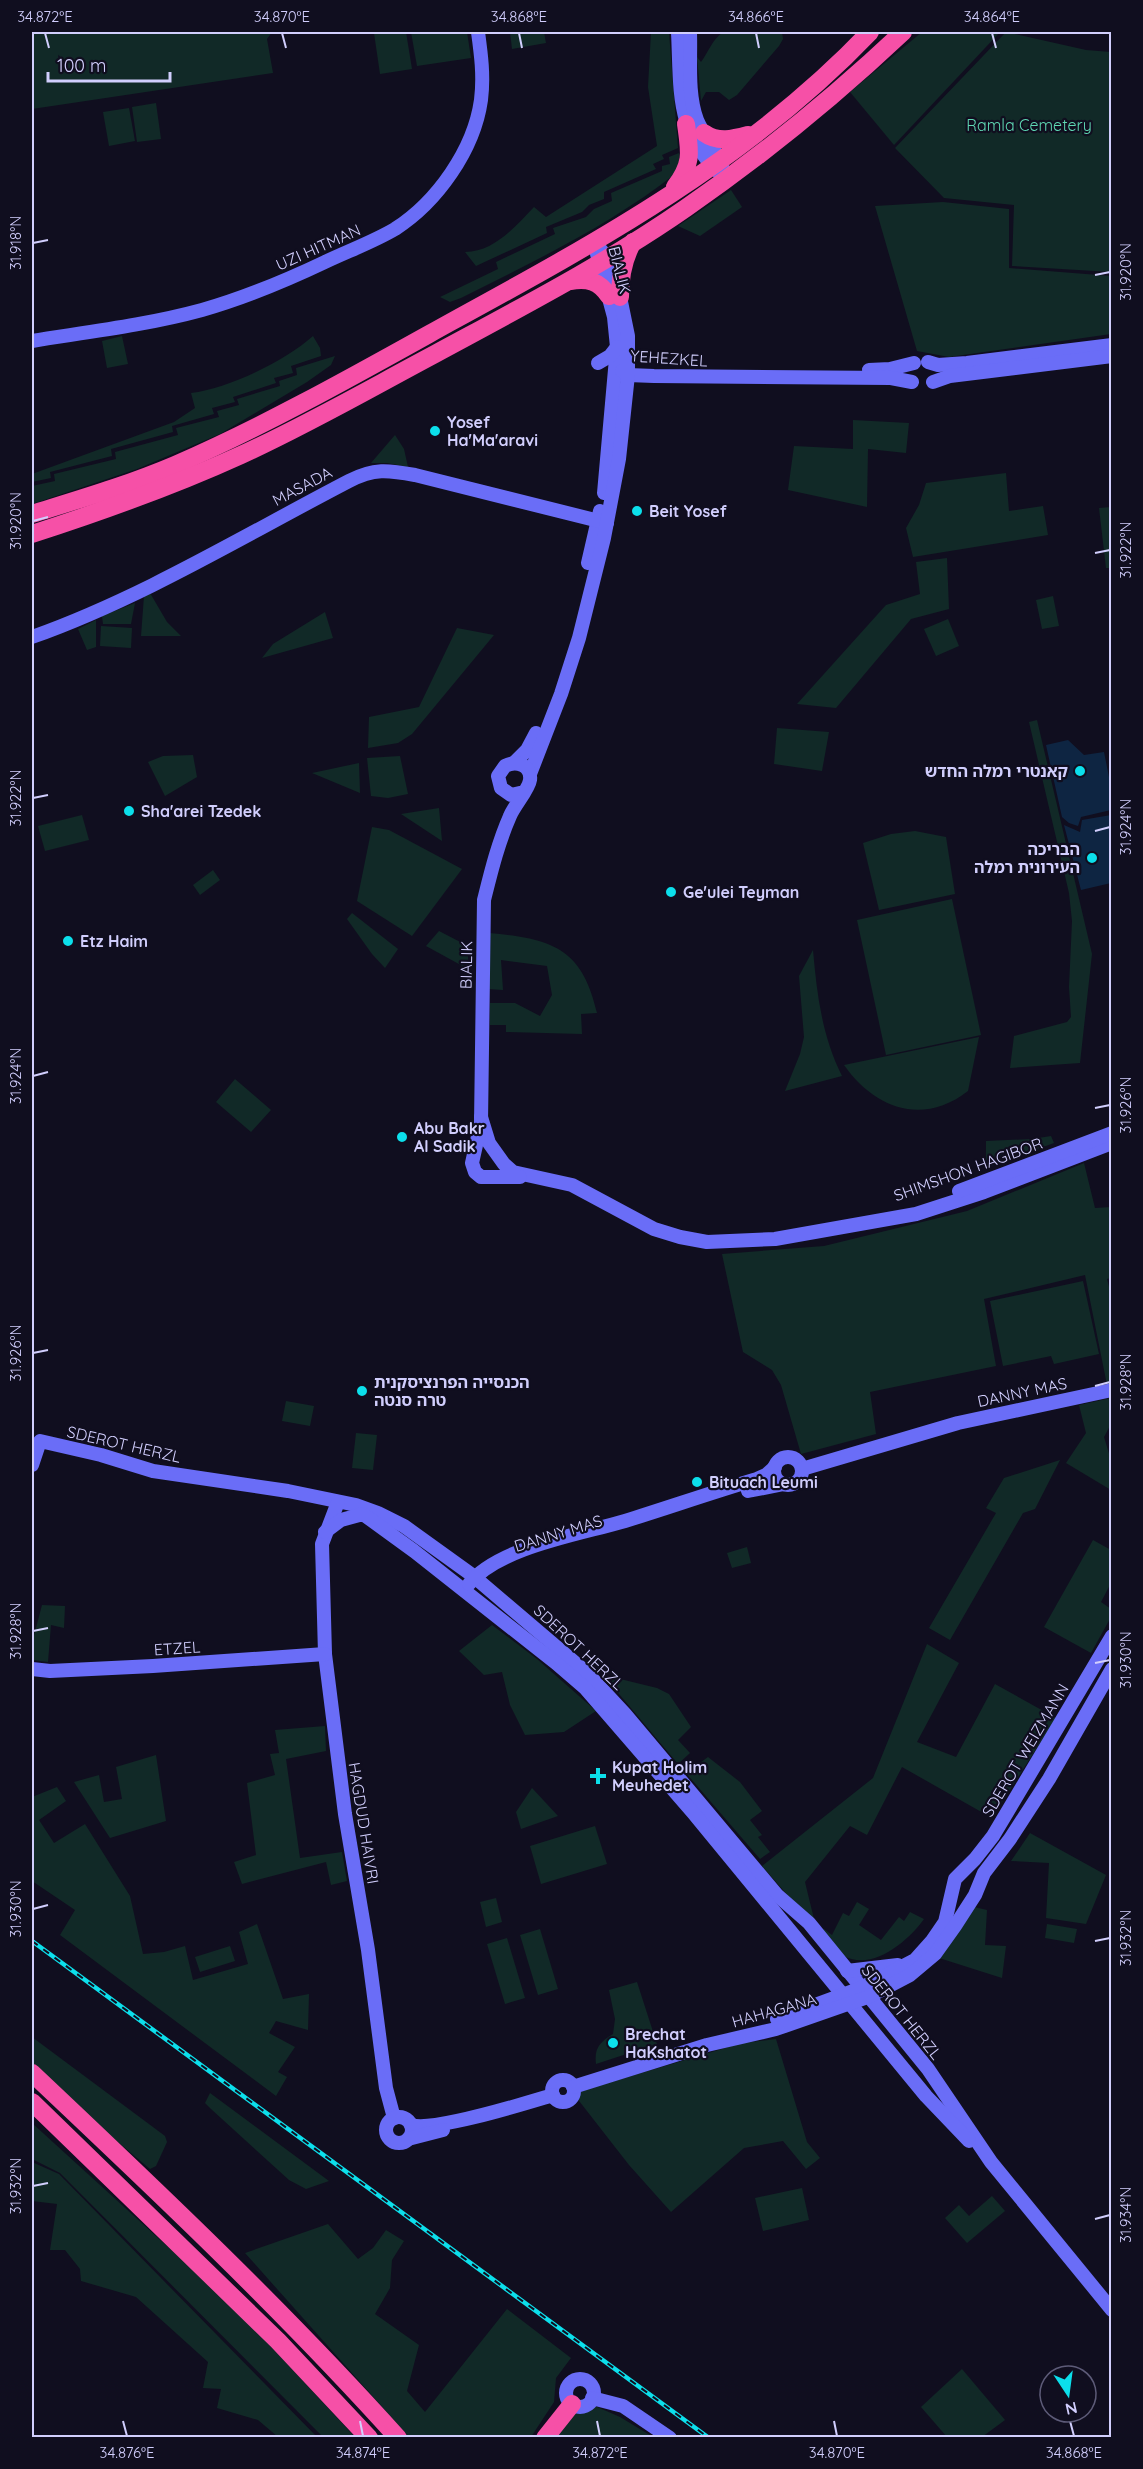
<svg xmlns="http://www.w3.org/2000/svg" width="1143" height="2469" font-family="Quicksand,'Noto Sans Hebrew',sans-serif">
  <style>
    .green { fill: #112927 }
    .water { fill: #0e2542 }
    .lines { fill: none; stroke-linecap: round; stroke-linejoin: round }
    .secondary { stroke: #6a6df7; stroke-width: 14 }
    .highway { stroke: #f650a7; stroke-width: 18 }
    .rail-casing { stroke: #0cdfeb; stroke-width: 4.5 }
    .rail { stroke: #100e1f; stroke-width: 2; stroke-dasharray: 7; stroke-linecap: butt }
    .ticks { fill: none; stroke: #d1cefd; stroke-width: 2 }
    .poi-dot { fill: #0cdfeb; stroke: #100e1f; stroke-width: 2 }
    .labels { text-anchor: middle; stroke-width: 4.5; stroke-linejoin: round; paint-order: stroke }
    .park-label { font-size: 16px; fill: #5fd8b4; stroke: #100e1f }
    .street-label { font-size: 16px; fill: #d1cefd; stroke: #100e1f }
    .poi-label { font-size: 16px; font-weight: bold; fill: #d1cefd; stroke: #100e1f; text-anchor: start }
    .neatline { fill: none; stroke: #d1cefd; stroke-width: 2 }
    .ticks-label { font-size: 15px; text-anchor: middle; fill: #d1cefd }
  </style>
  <rect width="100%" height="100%" fill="#100e1f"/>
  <g class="green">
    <polygon points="32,32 272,32 267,39 273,73 32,109"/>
    <polygon points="406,32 412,69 380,74 374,33"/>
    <polygon points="411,32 467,32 471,58 417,66"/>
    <polygon points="510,32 544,32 546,43 512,49"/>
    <path d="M651,32H669L678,148L662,155L664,159L653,164L656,169L604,192V199L589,205L582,212L546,227L547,233L476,266L465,252C494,252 515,227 534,207L546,217L657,146L648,87Z"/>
    <path d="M723,32H782L783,39L779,46L737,95L729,100L719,92H706L701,101L697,57L701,62C709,51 712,40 723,32Z"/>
    <polygon points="922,32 1000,32 894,145 850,92"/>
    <polygon points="1006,32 1086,50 1111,52 1111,272 1012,266 1014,205 944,198 895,148"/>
    <polygon points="156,103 161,139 137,142 132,107"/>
    <polygon points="129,108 135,141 109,146 103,112"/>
    <path d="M679,153L680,166L675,174C610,225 535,261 461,298L450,302L440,297L498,269L496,262L555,234L553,228L586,217L594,209L612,201L611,193L662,171V166L670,164L669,157Z"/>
    <polygon points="731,190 742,207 700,236 678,226"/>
    <polygon points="943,202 1009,209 1009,268 1111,276 1111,334 949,357 917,351 875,206"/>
    <polygon points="122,336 128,364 107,368 102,341"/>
    <path d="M313,336L320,348L321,356L291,366L293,373L274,378L276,383L233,397L235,402L212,408L214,414L172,426L173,432L111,449L112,456L50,472L51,478L32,482V474L174,422L195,408L191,393C228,389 285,361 313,336Z"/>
    <polygon points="335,356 331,365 307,382 220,434 137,469 32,504 32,486 55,481 54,474 116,459 115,452 178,435 176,428 219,417 217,411 239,405 237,399 280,386 279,381 297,375 296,368"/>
    <polygon points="853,420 909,423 906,453 868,449 867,507 788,490 794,446 853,449"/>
    <polygon points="395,435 404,449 408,467 387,463 371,463"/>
    <polygon points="1006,473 1009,511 1043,506 1048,535 913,557 906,528 919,505 926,483"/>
    <polygon points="1111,507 1111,568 1106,568 1099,508"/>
    <polygon points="947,558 949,609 911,619 836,708 797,704 886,605 920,594 916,562"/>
    <polygon points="150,593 167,622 181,636 141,636 144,596"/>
    <polygon points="1053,596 1059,626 1042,629 1036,600"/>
    <polygon points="135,603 131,624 103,624 102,616"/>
    <polygon points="325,612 333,638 262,658 273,644"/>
    <polygon points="948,619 959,646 936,656 924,629"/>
    <polygon points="96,620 96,647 87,650 78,629"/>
    <polygon points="101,626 132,628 131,648 100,646"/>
    <polygon points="457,628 494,635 412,734 398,743 368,748 369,717 419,707"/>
    <polygon points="1037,720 1092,954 1080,1063 1010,1068 1014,1036 1067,1022 1071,1017 1069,987 1072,921 1069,893 1029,722"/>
    <polygon points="777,728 829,732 822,771 774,764"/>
    <polygon points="193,755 197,777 165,796 148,762 163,756"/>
    <polygon points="400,756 408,794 388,798 371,796 367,758"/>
    <polygon points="359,763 360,793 312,773"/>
    <polygon points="439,808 442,841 401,814"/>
    <polygon points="82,815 89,840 45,851 38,826"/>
    <polygon points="372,827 389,830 462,869 412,936 357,901"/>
    <polygon points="915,831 946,837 955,894 879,910 863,843 891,834"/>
    <polygon points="213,870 220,880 200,895 193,885"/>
    <polygon points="952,899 981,1035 886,1055 857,920"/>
    <polygon points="352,913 398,949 385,968 372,954 347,919"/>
    <polygon points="439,931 468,946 468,969 426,946"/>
    <path d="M489,933C551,939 582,947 597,1013L581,1014L582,1034L506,1032V1025H490V1003H515L540,1016L552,995L547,966L501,960L503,990L488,989Z"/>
    <path d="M813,950C817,995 822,1036 842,1076L785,1091L800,1054L804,1037L799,976Z"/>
    <path d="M979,1037L968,1091C923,1126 875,1109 844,1065Z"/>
    <polygon points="235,1079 271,1110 251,1132 216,1102"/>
    <polygon points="1051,1136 1054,1143 986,1168 986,1141 1032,1139"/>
    <polygon points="1084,1163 1095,1208 1111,1207 1111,1278 1107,1279 1112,1298 1111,1384 1107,1385 1085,1275 984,1299 996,1366 870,1392 876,1434 801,1454 781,1385 772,1370 743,1352 722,1254 824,1246 967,1211"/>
    <polygon points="1083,1281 1099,1354 1054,1364 1051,1356 1003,1366 990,1301"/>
    <polygon points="1111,1398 1111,1424 1104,1437 1111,1460 1111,1490 1066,1463 1086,1433 1079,1405"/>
    <polygon points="286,1401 314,1406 310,1426 282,1421"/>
    <polygon points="356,1433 377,1435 373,1470 352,1468"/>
    <polygon points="1060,1460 1035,1509 1023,1513 950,1640 929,1628 996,1513 986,1508 1004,1478"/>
    <polygon points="1093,1540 1111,1550 1111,1583 1101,1602 1111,1609 1111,1617 1091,1653 1044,1627"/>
    <polygon points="747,1547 751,1563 732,1568 727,1553"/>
    <polygon points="42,1605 65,1606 64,1628 51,1625 48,1662 32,1660 32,1643"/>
    <polygon points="492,1625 537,1659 596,1711 564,1732 525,1735 510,1705 502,1672 484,1675 459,1651"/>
    <polygon points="927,1644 959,1663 917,1742 956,1757 995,1684 1056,1718 992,1818 902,1767 867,1835 850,1826 805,1882 814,1919 811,1922 762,1866 873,1778"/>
    <polygon points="616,1678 657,1688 669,1694 691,1727 678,1740 690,1753 678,1764 609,1682"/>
    <polygon points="325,1726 326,1751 286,1759 300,1858 342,1852 347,1881 331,1885 326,1862 242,1884 234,1862 256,1855 247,1783 275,1775 270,1754 279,1753 275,1730"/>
    <polygon points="156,1755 166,1821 110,1838 74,1782 99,1775 104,1802 122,1799 116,1767"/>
    <polygon points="708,1757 740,1782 762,1811 750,1820 762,1835 758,1837 770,1852 760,1859 686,1773"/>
    <polygon points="57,1787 66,1801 39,1820 54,1843 85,1824 130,1896 143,1954 164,1952 185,1946 193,1980 248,1964 239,1932 257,1924 283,1999 309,1994 308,2030 276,2021 269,2033 295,2047 278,2072 287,2077 276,2096 60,1935 75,1910 32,1881 32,1797"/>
    <polygon points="532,1788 558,1816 521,1829 516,1812"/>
    <polygon points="595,1826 607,1864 541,1884 530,1846"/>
    <polygon points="1030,1833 1106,1875 1086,1924 1046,1918 1049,1863 1011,1861"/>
    <polygon points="496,1898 502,1922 486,1927 480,1902"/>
    <path d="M857,1902L869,1909L859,1925L881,1940L899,1917L904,1921L910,1912L924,1919C909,1940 873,1972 844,1956C835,1951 827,1939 820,1932L824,1929L832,1935L843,1913L849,1916Z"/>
    <polygon points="970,1906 987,1910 985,1945 1006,1946 1002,1978 939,1958"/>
    <polygon points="1047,1924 1077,1929 1074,1943 1045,1938"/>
    <polygon points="540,1929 558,1989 538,1995 520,1935"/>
    <polygon points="507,1938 525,1998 505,2004 487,1944"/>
    <polygon points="230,1946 235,1961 200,1972 195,1957"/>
    <path d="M637,1982L657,2044L596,2064C594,2048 600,2042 613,2034L615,2019L609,1990Z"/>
    <polygon points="32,2037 165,2136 167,2142 156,2166 150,2169 74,2105 32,2064"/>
    <polygon points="776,2039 807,2142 820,2158 806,2169 783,2141 744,2148 671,2212 629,2165 576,2097 581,2091 742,2043"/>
    <polygon points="210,2093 329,2181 306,2189 289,2180 211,2109 205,2103"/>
    <polygon points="32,2123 236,2309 355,2437 323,2437 60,2173 32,2159"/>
    <polygon points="32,2162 59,2174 317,2437 278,2437 258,2420 217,2408 221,2389 203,2388 208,2362 136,2297 81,2281 80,2269 65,2250 50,2250 57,2204 32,2201"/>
    <polygon points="802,2188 809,2220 763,2231 755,2198"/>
    <polygon points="992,2196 1005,2211 967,2243 945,2218 959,2205 969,2216"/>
    <polygon points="328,2224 358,2259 373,2248 386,2230 404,2241 392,2260 390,2288 375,2314 419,2345 407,2391 425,2412 507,2309 571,2358 556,2378 554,2402 531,2437 409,2437 245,2253"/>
    <polygon points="962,2369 1005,2420 982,2437 947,2437 921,2407"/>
    <polygon points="595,2406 620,2417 653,2437 553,2438 573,2411 583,2412"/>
  </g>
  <g class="water">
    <polygon points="1068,740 1084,755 1104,752 1111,787 1111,810 1081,817 1078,826 1069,823 1062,817 1046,745"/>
    <polygon points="1111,815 1111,883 1081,890 1064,825 1080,832 1082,820"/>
  </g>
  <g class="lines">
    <g class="secondary">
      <path d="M678,32C681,94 675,135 726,179"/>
      <path d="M690,32C691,60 687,93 697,120C704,137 717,150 723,169"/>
      <polyline points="597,254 614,317 617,347 604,493"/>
      <path d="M32,341C88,332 147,325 202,310C244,298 285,281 325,262C348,251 373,242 395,229C437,202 474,150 481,100C484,76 481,54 478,32"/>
      <polyline points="928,362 938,365 967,363 1112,345"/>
      <polyline points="598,363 610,356 617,347"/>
      <polyline points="869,370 890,369 914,363"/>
      <polyline points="622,371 628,375 654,376 891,378 912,382"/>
      <polyline points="933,382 950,376 1112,356"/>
      <polyline points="588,563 600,511"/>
      <path d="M32,637C142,598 245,535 349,481C374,468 388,470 415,475L607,523"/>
      <polyline points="514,763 527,750 536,733"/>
      <polyline points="530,774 561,694 579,638 604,538 619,459 628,375 628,336 620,297 608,258 595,243"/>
      <polyline points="481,1117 489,1143 504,1164 513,1172 572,1185 654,1229 680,1237 707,1242 775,1239 916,1214 984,1192 1112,1143"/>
      <path d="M520,1177H481L475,1172L472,1163L481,1123L484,900C491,872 498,843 510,816C514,806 529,789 530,780C532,765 516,760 505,766L498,776L501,788L511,795L524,792"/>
      <polyline points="959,1191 1112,1133"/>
      <circle cx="788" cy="1471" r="14"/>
      <polyline points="32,1465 40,1441 101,1455 153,1471 288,1491 356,1505 378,1513 404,1526 472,1575 586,1672 625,1714 777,1895 809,1923 928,2069 991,2162 1112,2310"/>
      <polyline points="802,1469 958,1423 1112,1390"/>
      <polyline points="748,1491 784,1484"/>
      <polyline points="338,1502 322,1544 325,1654 345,1814 368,1950 386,2088 394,2118"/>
      <polyline points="325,1532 341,1520 363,1514 414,1551 556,1663 585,1688 695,1815 926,2096 969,2141"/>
      <path d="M469,1584C498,1547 582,1534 625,1521C670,1507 713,1492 757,1479L766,1475L775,1467"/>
      <polyline points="32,1669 50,1671 153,1666 325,1654"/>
      <polyline points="847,1971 898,1965"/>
      <polyline points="777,2019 861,1988 915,1960 932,1941 945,1922 955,1879 975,1859 993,1836 1112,1636"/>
      <circle cx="563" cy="2091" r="11"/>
      <polyline points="573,2087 707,2045 776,2029 868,1997 910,1975 935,1954 955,1926 975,1895 984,1873 1010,1839 1049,1779 1112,1669"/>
      <circle cx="399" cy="2130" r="13"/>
      <path d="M411,2125C434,2132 526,2103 553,2095"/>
      <polyline points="408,2139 443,2130"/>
      <circle cx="580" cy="2393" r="14"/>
      <polyline points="592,2398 623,2406 670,2438"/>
    </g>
    <g class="highway">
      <path d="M704,133C718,143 733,139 748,135"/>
      <path d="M675,187C693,163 690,152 686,124"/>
      <path d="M570,281C588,278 599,281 609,296"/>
      <path d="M620,297C620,276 623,259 633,242"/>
      <path d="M32,514C80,499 128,485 175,465C269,424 359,373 449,323C601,240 749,159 870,32"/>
      <path d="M32,534C103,511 173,486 241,455C307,425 371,388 435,354C520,308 607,263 686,208C763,155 835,96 903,32"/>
      <path d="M32,2073C157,2191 282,2309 398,2438"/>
      <polyline points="32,2102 278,2341 369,2438"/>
      <polyline points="545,2438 572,2404"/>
    </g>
    <defs>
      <polyline id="rail" points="32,1941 709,2438"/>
    </defs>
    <use href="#rail" class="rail-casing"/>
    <use href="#rail" class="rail"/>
  </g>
  <path class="ticks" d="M45,33L49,48M282,33L286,48M519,33L522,48M756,33L759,48M992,33L996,48M33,243L48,240M1095,275L1110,272M33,521L48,517M1095,553L1110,550M33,798L48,795M1095,831L1110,827M33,1076L48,1072M1095,1108L1110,1105M33,1353L48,1350M1095,1386L1110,1382M33,1631L48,1628M1095,1663L1110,1660M33,1909L48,1905M1095,1941L1110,1938M33,2186L48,2183M1095,2219L1110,2215M123,2421L127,2436M360,2421L363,2436M597,2421L600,2436M834,2421L837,2436M1070,2421L1074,2436"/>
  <g class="poi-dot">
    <circle cx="435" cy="431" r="6"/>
    <circle cx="637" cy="511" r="6"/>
    <circle cx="1080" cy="771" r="6"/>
    <circle cx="129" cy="811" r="6"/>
    <circle cx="1092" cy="858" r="6"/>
    <circle cx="671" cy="892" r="6"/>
    <circle cx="68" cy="941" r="6"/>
    <circle cx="402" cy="1137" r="6"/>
    <circle cx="362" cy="1391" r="6"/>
    <circle cx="697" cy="1482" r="6"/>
    <path d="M595 1767h6v6h6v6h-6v6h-6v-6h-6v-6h6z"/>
    <circle cx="613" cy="2043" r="6"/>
  </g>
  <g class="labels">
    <g class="park-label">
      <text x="1029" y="131">Ramla Cemetery</text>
    </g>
    <g class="street-label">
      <text transform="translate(318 247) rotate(-24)" y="6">UZI HITMAN</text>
      <text transform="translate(620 270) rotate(76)" y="6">BIALIK</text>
      <text transform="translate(669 358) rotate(4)" y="6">YEHEZKEL</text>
      <text transform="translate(302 486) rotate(-28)" y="6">MASADA</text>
      <text transform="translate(466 965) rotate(-89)" y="6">BIALIK</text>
      <text transform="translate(968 1169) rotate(-20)" y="6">SHIMSHON HAGIBOR</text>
      <text transform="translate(1022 1392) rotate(-12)" y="6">DANNY MAS</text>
      <text transform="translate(124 1444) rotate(13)" y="6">SDEROT HERZL</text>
      <text transform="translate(558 1533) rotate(-17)" y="6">DANNY MAS</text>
      <text transform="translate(579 1647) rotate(43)" y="6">SDEROT HERZL</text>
      <text transform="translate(177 1648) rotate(-4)" y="6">ETZEL</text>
      <text transform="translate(1025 1750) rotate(-59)" y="6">SDEROT WEIZMANN</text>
      <text transform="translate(364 1823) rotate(81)" y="6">HAGDUD HAIVRI</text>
      <text transform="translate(774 2010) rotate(-16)" y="6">HAHAGANA</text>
      <text transform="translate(902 2012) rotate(51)" y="6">SDEROT HERZL</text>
    </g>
    <g class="poi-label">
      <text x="447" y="428">Yosef<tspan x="447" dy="18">Ha'Ma'aravi</tspan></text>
      <text x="649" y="517">Beit Yosef</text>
      <text x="1068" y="777" text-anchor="end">קאנטרי רמלה החדש</text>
      <text x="141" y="817">Sha'arei Tzedek</text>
      <text x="1080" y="855" text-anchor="end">הבריכה<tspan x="1080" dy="18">העירונית רמלה</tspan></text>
      <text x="683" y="898">Ge'ulei Teyman</text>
      <text x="80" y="947">Etz Haim</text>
      <text x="414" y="1134">Abu Bakr<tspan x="414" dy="18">Al Sadik</tspan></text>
      <text x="374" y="1388">הכנסייה הפרנציסקנית<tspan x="374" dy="18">טרה סנטה</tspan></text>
      <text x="709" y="1488">Bituach Leumi</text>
      <text x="612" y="1773">Kupat Holim<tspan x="612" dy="18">Meuhedet</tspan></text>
      <text x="625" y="2040">Brechat<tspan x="625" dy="18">HaKshatot</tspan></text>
    </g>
  </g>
  <rect width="1143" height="2469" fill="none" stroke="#100e1f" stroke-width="66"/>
  <g transform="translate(1068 2394) rotate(167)"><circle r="28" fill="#100e1f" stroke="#5d5b78" stroke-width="1.5"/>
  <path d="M0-4.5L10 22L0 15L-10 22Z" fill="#0cdfeb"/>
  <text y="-9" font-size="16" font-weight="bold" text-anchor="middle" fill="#d1cefd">N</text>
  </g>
  <path d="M48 72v9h122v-9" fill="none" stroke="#d1cefd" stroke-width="3"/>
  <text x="57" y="72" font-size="18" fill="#d1cefd" stroke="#100e1f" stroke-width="4.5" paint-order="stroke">100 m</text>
  <rect x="33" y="33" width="1077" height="2403" class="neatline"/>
  <g class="ticks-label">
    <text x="45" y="22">34.872°E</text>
    <text x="282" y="22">34.870°E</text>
    <text x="519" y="22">34.868°E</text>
    <text x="756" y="22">34.866°E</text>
    <text x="992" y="22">34.864°E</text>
    <text transform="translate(16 243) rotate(-90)" y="5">31.918°N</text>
    <text transform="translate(1126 272) rotate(-90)" y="5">31.920°N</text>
    <text transform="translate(16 521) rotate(-90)" y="5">31.920°N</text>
    <text transform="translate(1126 550) rotate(-90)" y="5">31.922°N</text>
    <text transform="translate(16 798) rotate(-90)" y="5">31.922°N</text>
    <text transform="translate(1126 827) rotate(-90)" y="5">31.924°N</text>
    <text transform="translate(16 1076) rotate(-90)" y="5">31.924°N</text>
    <text transform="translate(1126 1105) rotate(-90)" y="5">31.926°N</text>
    <text transform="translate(16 1353) rotate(-90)" y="5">31.926°N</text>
    <text transform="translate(1126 1382) rotate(-90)" y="5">31.928°N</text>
    <text transform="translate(16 1631) rotate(-90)" y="5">31.928°N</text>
    <text transform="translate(1126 1660) rotate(-90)" y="5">31.930°N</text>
    <text transform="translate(16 1909) rotate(-90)" y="5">31.930°N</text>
    <text transform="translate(1126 1938) rotate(-90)" y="5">31.932°N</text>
    <text transform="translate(16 2186) rotate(-90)" y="5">31.932°N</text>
    <text transform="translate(1126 2215) rotate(-90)" y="5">31.934°N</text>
    <text x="127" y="2458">34.876°E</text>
    <text x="363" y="2458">34.874°E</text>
    <text x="600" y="2458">34.872°E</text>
    <text x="837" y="2458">34.870°E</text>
    <text x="1074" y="2458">34.868°E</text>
  </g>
</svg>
